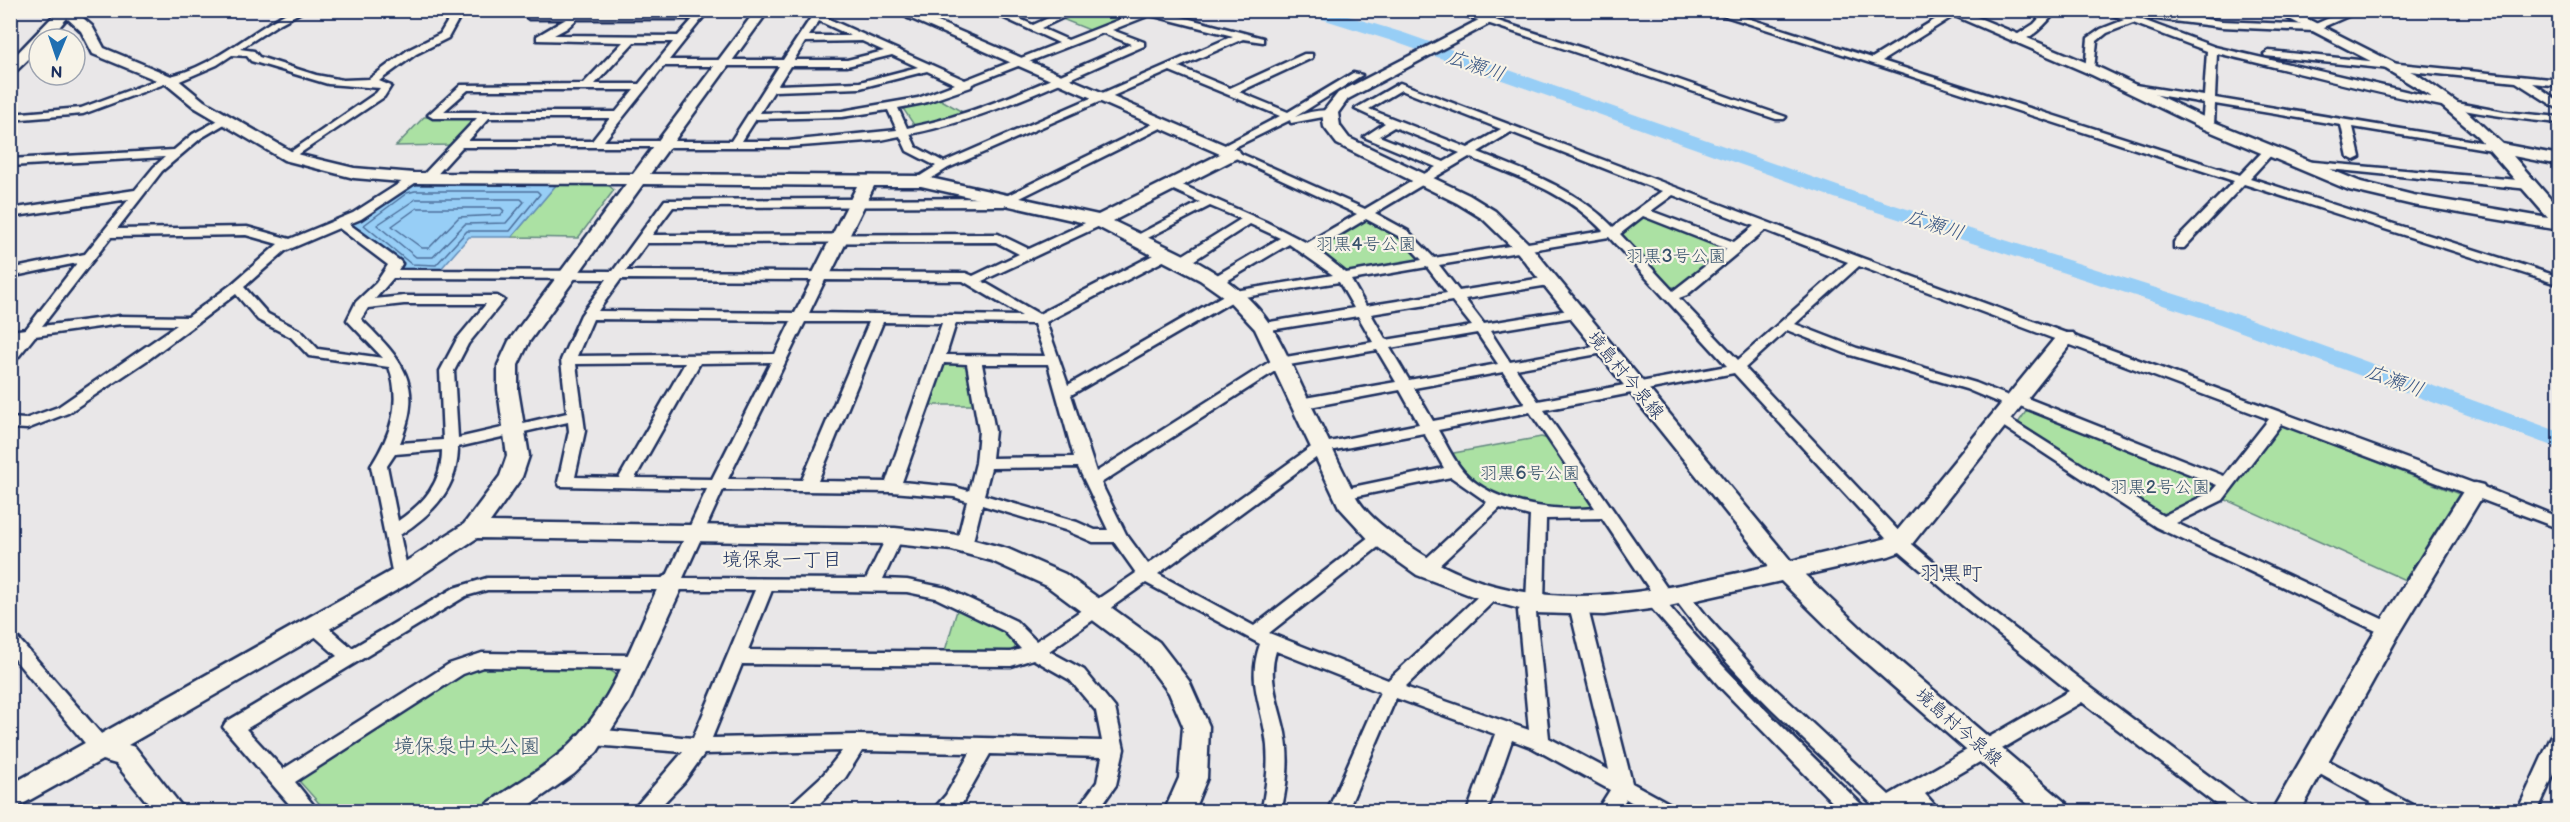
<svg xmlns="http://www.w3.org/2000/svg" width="2570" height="822" font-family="'Balsamiq Sans','Klee One',sans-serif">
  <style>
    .green { fill: #abe1a3; stroke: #638880; stroke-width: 1.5 }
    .water { fill: #97cef6; stroke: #658eb9; stroke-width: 1.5 }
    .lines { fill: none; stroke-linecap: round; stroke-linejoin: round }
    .shore { stroke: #4d6f9b; stroke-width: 1.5 }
    .river { fill: #97cef6; fill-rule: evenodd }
    .street-casing { stroke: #1b2f5e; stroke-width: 5 }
    .secondary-casing { stroke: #1b2f5e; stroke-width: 5 }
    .street { fill: #f7f3e8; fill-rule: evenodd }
    .secondary { fill: #f7f3e8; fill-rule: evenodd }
    .labels { text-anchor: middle; stroke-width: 4.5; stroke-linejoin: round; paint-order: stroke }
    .park-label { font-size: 18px; fill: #38536c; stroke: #f7f3e8 }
    .street-label { font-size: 18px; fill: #1b2f5e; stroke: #f7f3e8 }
    .water-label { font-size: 20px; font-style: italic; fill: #3a5784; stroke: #f7f3e8 }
    .neighbourhood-label { font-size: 20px; fill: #1b2f5e; stroke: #f7f3e8 }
    .quarter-label { font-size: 21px; fill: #1b2f5e; stroke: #f7f3e8 }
    .near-park-label { font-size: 21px; fill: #38536c; stroke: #f7f3e8 }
  </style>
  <rect width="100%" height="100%" fill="#e9e7e8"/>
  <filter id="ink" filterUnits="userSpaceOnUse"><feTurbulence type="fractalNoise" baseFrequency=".0167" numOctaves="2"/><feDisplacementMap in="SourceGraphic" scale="12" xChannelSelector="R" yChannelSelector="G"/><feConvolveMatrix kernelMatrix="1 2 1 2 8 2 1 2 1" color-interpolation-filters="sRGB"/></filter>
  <g filter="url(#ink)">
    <g class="green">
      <polygon points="1080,11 1141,10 1145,11 1092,31 1062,19"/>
      <polygon points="938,98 966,114 916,128 902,107"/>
      <polygon points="424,117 475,117 477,119 451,145 396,146"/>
      <polygon points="556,185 608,185 614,190 578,238 512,237"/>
      <polygon points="1642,217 1724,246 1726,250 1680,287 1671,287 1621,236 1620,233"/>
      <path d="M1362,219C1385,220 1405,241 1420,256L1418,261L1347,272L1317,250L1319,245Z"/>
      <polygon points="951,363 969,366 977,405 928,405 941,367"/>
      <polygon points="2029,407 2211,481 2215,490 2166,514 2152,511 2018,423"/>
      <polygon points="2279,424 2459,494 2405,580 2224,499"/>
      <path d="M1541,437L1548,439L1593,505L1590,510C1540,517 1481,500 1453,455L1454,453Z"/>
      <polygon points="958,607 999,629 1016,643 1013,654 944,654"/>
      <polygon points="479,668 608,669 616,674 592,724 546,768 483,811 326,811 300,782 306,771 466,672"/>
    </g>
    <polygon class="water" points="414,185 556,185 512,237 469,237 439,271 404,271 400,268 404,263 353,226 352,222 405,187"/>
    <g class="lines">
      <g class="shore">
        <polygon points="415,191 537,191 540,194 510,231 467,231 436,265 411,264 364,225 407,193"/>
        <polygon points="416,199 521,199 524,202 506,223 465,224 433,257 416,257 377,225"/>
        <polygon points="417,208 501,208 504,211 501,215 459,217 429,248 422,248 392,226"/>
      </g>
      <polygon class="river" points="1301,10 1328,10 1404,33 1860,194 2222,309 2560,432 2560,449 2206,319 1846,202 1392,41 1303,13"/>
      <defs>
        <g id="street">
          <path d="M292,10H305L277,25L240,49L254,51L259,57L316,75L343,80L369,79L408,50L440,34L449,19L434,10H446L459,18L448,38L416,54L379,81L391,86L384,97L290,160L284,157L286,155L376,93L380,88L328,84L251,61L247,56L232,55L217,65L175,83H167L83,114L10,120V114L81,108L165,77C212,69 250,31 292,10Z"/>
          <path d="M533,10L532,13H697L700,10H709L669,60H783L816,10H825L822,16L965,80L1059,43L987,10H1000L1033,25L1066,10H1079L1041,28L1068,40L1144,10H1155L1263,38V42L1243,39L1179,67L1230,88L1304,54H1312V58L1239,92L1288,112L1353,73L1362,75L1295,117C1308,112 1321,109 1334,111V115L1291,123L1290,120L1223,153L1217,150L1219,148L1280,116L1170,71L948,168L921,185L917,184V178L936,166L907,151L900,136L880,140L788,147H462L431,181H423V175L477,118H433L428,115L461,85L583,84L623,42L537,40V36L566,19H529L521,13L523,10ZM1150,15L1233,36L944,162L916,147L910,134C992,118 1067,79 1144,46V42L1112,30ZM577,19H693L678,36L554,35L567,28ZM819,21L851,36H809ZM1103,33L1131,44C1058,75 985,113 907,128L898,108L924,103L971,87L972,84ZM862,41L884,51L847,60H794L805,42ZM634,42H673L639,84H595ZM892,55L918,67L860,82L778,85L790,66H847ZM664,66H779L731,141H604ZM927,71L955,84L918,98L842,111L760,113L774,91L860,88ZM468,90H634L616,112H443ZM888,110L897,130L788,141H742L756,119L842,117ZM489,118H610L592,141H468Z"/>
          <polygon points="923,10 937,10 916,20 908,18"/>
          <polygon points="1448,10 1463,10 1630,63 1786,117 1784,119 1776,119"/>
          <polygon points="1707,10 1722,10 1872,58 1949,11 1955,11 1955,15 1882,61 2240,175 2266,148 2274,148 2274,152 2250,178 2560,277 2560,285 2244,184 2184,248 2174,248 2174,242 2234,181"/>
          <path d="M2047,10H2057C2048,22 2028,44 2012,42V38L2034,24Z"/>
          <path d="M2102,10H2116L2215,47L2452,102L2504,112L2560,117V123C2443,113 2330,80 2217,53L2215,98L2498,145L2504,148L2498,151L2353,127L2360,157L2354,160L2348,157L2341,125L2215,104L2214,125L2208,128L2202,125L2204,103L2129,90L2124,87L2129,84L2204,96L2207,51L2133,23L2107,33L2097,41L2094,69L2085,71L2088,38L2101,29L2124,20Z"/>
          <polygon points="2348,10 2362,10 2314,31 2222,27 2140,17 2135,14 2140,11 2222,21 2313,25"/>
          <polygon points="2269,51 2560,80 2560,86 2533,83 2560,102 2560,110 2516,82 2265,56 2264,54"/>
          <path d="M1400,83L1862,258L2481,486L2560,518V529L2281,424L2223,500L2176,523L2395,625L2398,630L2395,635L2389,637L2156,527L1992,419L1995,416H2005L2163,516L2211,492L2217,485L2020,406L2014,409L2009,407L1966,389L1847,354L1787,330L1745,368L1906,539L1974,597L2090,687L2249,806L2252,812H2226L2082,702L1925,794L1941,812H1917L1908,804L1895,812H1866L1872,804C1803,738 1731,676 1674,598L1667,604C1728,675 1796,740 1863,806L1866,812H1842L1720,687L1647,603L1644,599L1647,595L1652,593L1602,518L1546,519L1544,604L1536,613L1549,738L1609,770L1569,605L1572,600H1584L1587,605L1632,783L1674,806L1677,812H1648L1626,799L1618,812H1596L1610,790L1533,748L1512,740L1487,812H1467L1495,734L1396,698L1347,812H1327L1380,692L1276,651C1267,680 1279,704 1285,733C1290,758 1287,787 1281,812H1261C1267,786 1270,757 1265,732C1259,698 1248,679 1260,644L1146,583L1049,651L1084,670L1115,708L1124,749L1116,785L1097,812H1075L1097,782L1102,757L990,754L960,807L955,812H931L946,795L970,753L862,751L845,778L811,812H786L789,806L823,775L842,751L704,754L684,782L655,812H631L683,752L593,745L586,742L583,737L586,732L593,729L693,738L755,590H487L466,596L246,729L283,769L449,664L482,653L634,655L641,657L643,662L641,667L634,669L483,667L463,674L295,782L319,812H296L223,727L226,722L337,656L309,631L306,626L309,621L315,619L321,621L352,648L454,588L487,578H666L707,489L560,486L558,482L569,431L568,422L458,447C458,489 433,513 400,535L409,577L406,581H394L371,466C391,435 402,403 389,367L309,356L291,337L258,320L236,294L149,359L68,413L27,429L10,428V418L25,419L58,407L177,325L120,324L35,336L15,361L10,362V348L18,338L10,339V331L26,329L77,263L10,277V269L85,254L129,199L10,217V209L135,190L154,167L165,157L10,166V159L174,150L193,134L224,117L228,118V122L201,138L162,171L117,229L247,227L290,239L353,213L414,174L420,178L418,181L361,219L349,224L400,261L402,264L398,270L613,271L665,200L1002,198L1157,122H1165V126L1004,206L673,207L652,235L998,234L1029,249L1096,218H1104V224L982,281L1039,314L1159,252H1169L1170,255L1169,258L1046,322L1068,385L1229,292L1333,275L1289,244L1220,285H1210L1208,282L1210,279L1280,238L1250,224L1185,266H1175L1174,263L1175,260L1241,219L1210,206L1138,243H1130L1128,240L1200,202L1167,187V181L1171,180L1266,222L1307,243L1357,214L1227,154L1229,152H1237L1365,209L1436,167L1364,137L1385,123L1355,109ZM1401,90L1501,129L1468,148L1369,109ZM1394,127L1460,153L1444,162L1379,136ZM1511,132L1662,191L1613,227C1577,189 1525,171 1478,152ZM1469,157C1516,176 1568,193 1603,231L1434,258L1408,231L1375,213ZM1673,195L1754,226L1734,242L1651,211ZM1643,216L1727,249L1673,291L1620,234ZM1366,219L1400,237L1422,260L1346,273L1316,249ZM339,228L388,265L376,283L356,302L347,320L383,358L318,349L301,331L268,314L244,287L285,251ZM1765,230L1848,262L1738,360L1679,298L1687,295ZM246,235L278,244L232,284L188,317L120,316L42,326L111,237ZM1609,237L1727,366L1538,401L1516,369L1609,352L1611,349L1609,346L1604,345L1510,362L1490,331L1575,317L1582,313L1580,310L1575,309L1484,324L1465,299L1549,285L1556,281L1549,277L1459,291L1439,265ZM996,242L1019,254L973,276L966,273L626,271L647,243ZM1859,266L2269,419L2224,476L2022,396L2017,394L2011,397L1976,383L1857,348L1795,324ZM1427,267L1447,293L1366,306L1351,280ZM393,278L607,279L581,315L561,360L567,413L458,438L454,371L468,344L504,300L497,296H404L375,299ZM621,279L812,280L795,313L598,311ZM825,280L963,281L1022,316L809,313ZM1339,282L1354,308L1264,323L1257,327L1264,331L1358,316L1373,342L1274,359L1096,472L1071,395L1238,298ZM1452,301L1472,326L1386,340L1371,314ZM404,304H486L457,339L440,371L443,440L400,443C425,383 402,360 361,319L368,308ZM593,319L791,321L775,354L577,356ZM805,322H869L802,480L728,479ZM883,322L942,323L886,482L818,481ZM956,323L1034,324L1045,356L946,355ZM1477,333L1498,364L1409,380L1390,348ZM1377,350L1396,382L1299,399L1292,404L1299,409L1400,390L1419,424L1314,445L1148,564L1126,534L1101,483L1283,366ZM771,362L712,479L635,478L700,363ZM685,363L619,478L575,477L585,431L576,364ZM944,363L967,364L979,431L976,463L969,491L955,487L902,482ZM982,364H1048L1074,457L992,458L995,431ZM1503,372L1525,404L1433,421L1414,388ZM1734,373L1894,547L1962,605L2069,691L1889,795L1758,673L1709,619L1686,590H1674L1671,594L1544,410ZM1530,412L1595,508C1552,512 1486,504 1459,466C1451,455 1445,442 1438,430ZM1424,433L1444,468L1343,489L1335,494L1343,499L1451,477L1487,502L1419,565L1416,569L1419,573H1431L1500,508L1530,516L1526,602L1518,611L1529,730L1405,687L1498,597L1501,593L1498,589H1486L1388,680L1269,633L1386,541L1388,537L1386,533H1374L1254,626L1158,574L1324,452ZM442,450C442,483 424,503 398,521L387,466L395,454ZM1078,467L1108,530H1095L1077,522L984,495L991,468ZM723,490L892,492L954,497L967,501L956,545L958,549H970L972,545L982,505L1065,530L1093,542H1114L1136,573L1036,641L1016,621L946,588L907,580L883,579L903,536L901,532H889L887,536L866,579L683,578ZM772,590L907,592L936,598L1004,631L1021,649L1011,652L748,650ZM1033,659L1070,680L1096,711L1102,741L856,735L712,738L742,664L1011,666Z"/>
          <polygon points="2303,161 2529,181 2535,185 2529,189 2299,166 2299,162"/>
          <polygon points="10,634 16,636 109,743 112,749 109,755 102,757 95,755 10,654"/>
          <polygon points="2560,730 2560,761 2537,812 2517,812 2553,733"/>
          <polygon points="2316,754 2414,806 2417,812 2388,812 2309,768 2306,762 2309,756"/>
        </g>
        <g id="secondary">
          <path d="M59,10H74L92,26L104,48L176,78L204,101L296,154L354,168L414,173L633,174L756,10H769L650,174L921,176L1098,215L1220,154L891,10H910L1239,151L1241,154L1239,157L1113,221C1155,242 1204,260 1240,291C1272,317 1286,353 1303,389C1321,424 1337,460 1355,495C1365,514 1389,532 1407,544C1522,625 1643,594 1769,566L1518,253L1483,219L1457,203L1337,144L1324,127L1322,113L1338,93L1498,10H1515L1348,99L1338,113L1340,126L1349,138L1469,195L1495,211L1530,245L1791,561L1892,537L2059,333H2073L2076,337L2073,341L1908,549L1889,556L1805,575L1864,631L2067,804L2071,812H2037L1846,645L1781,581L1665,607L1604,615L1535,613L1475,597L1417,575L1372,543L1339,507L1255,329L1227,299L1200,280L1094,225L921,186H874L830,275L821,281L812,275L857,186L643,184L529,342L518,365V390L529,456L522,477L490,522L895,528L952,534L1008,549L1065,574L1159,642L1189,681L1209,726L1207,778L1193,812H1164L1179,778L1183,726L1169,693L1141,656L1047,586L992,561L952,550L895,544L477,538L409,583L128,745L135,747L186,812H155L116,764L102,760L10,811V785L391,571L464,524L500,476L507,456L498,390V365L509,341L626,184L414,183L354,178L284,160L194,107L166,84L93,54L81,31L67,18L49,39H39V49L15,72L10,73V61Z"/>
          <polygon points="1941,10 1960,10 2102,69 2214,122 2361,182 2413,195 2548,218 2477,136 2429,95 2386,69 2272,10 2290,10 2418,75 2459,104 2502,144 2560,155 2560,165 2513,156 2560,210 2560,230 2413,205 2349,190 2202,128 2092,75"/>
          <polygon points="2475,483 2483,485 2486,490 2398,636 2300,812 2271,812 2380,623 2467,485"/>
          <path d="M672,574L681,577L684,583L629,702L597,752L574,774L520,812H483L487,804C512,786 540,771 563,751C611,709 633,639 660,583L663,577Z"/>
        </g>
      </defs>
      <use href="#street" class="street-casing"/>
      <use href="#secondary" class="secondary-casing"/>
      <use href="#street" class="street"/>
      <use href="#secondary" class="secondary"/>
    </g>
  </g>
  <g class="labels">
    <g class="park-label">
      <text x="1366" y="250">羽黒4号公園</text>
      <text x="1676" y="262">羽黒3号公園</text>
      <text x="1530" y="479">羽黒6号公園</text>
      <text x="2160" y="493">羽黒2号公園</text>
    </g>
    <g class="street-label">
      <text transform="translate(1626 375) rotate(50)" y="6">境島村今泉線</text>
      <text transform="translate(1959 727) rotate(41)" y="6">境島村今泉線</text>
    </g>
    <g class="water-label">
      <text transform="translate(1476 65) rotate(19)" y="7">広瀬川</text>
      <text transform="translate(1935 224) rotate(18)" y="7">広瀬川</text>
      <text transform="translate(2395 380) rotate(20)" y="7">広瀬川</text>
    </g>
    <g class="neighbourhood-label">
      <text x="782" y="566">境保泉一丁目</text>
    </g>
    <g class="quarter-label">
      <text x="1951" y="580">羽黒町</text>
    </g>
    <g class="near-park-label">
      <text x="467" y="753">境保泉中央公園</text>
    </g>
  </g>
  <rect width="2570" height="822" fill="none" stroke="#f7f3e8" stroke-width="36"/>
  <rect x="18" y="18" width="2534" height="786" fill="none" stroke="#1b2f5e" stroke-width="2" filter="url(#ink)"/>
  <g transform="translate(57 57) rotate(182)"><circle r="28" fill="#f7f3e8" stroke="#9fa5b1" stroke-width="1.5"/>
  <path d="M0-4.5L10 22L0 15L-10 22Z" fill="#1f6fb2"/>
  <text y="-9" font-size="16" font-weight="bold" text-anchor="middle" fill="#1b2f5e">N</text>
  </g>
</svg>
